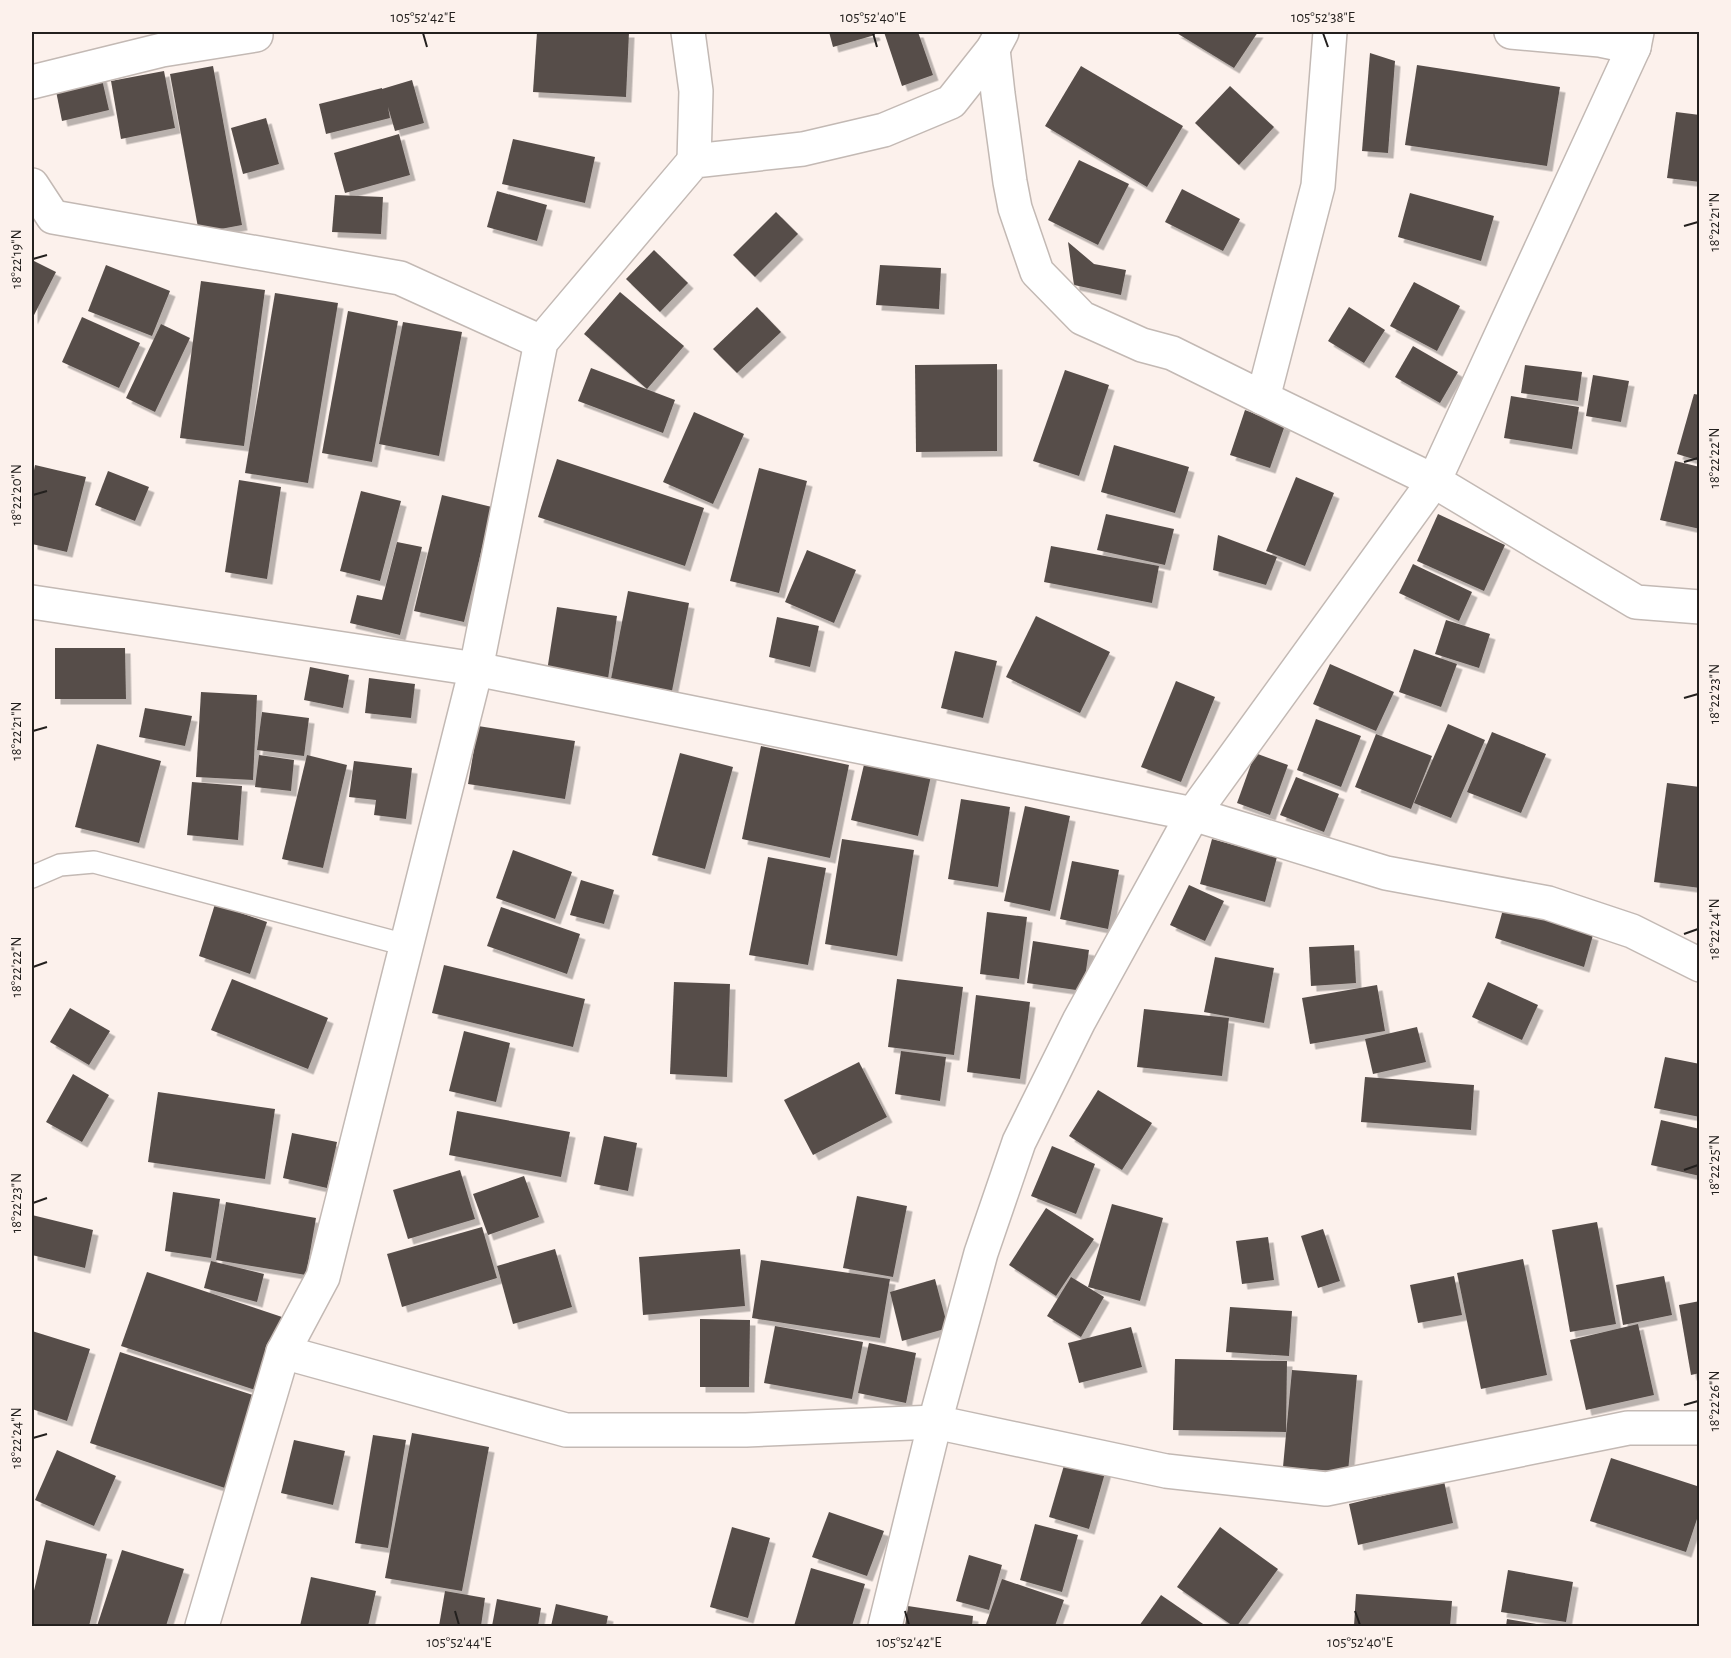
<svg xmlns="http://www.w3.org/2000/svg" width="1731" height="1658" font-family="'Alegreya Sans',sans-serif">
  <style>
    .building { fill: #574e4a; filter: url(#shadow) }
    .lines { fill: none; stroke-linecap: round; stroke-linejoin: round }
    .service-casing { stroke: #c3b9b4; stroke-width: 24 }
    .minor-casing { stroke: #c3b9b4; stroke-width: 36 }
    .service { stroke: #fff; stroke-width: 21 }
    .minor { stroke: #fff; stroke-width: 33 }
    .ticks { fill: none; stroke: #23201e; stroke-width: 2 }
    .neatline { fill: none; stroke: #23201e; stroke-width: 2 }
    .ticks-label { font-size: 15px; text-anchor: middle; fill: #23201e }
  </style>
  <defs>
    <filter id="shadow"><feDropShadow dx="5.5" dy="5.5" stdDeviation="0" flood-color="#0004"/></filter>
  </defs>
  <rect width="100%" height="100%" fill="#fcf1ec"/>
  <g class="building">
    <polygon points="537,32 629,32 626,97 533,92"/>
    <polygon points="829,32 874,32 875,35 833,47"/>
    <polygon points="884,32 918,32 933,75 902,86"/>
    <polygon points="1175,32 1258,32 1234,68"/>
    <polygon points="1370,53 1395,61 1388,153 1362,151"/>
    <polygon points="1417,65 1560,87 1547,166 1405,145"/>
    <polygon points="213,66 242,225 199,233 170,74"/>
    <polygon points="1081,66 1183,126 1147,187 1045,126"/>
    <polygon points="164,71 175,128 121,139 111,81"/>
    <polygon points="101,75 109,110 62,121 55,86"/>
    <polygon points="412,80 424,123 395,131 388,107 390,118 326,134 319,104 382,88 382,89"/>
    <polygon points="1230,86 1274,127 1239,165 1195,123"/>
    <polygon points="1676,112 1700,115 1700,182 1667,178"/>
    <polygon points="266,118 279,164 243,174 231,128"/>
    <polygon points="399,134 410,175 345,193 334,153"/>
    <polygon points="513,139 595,157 585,203 502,184"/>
    <polygon points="1079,160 1129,184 1098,245 1048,220"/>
    <polygon points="1182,189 1240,219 1223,251 1165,222"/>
    <polygon points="497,191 547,205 537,241 487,227"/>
    <polygon points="1410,193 1494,216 1481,261 1398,237"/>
    <polygon points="335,195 383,197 381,234 332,232"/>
    <polygon points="776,212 798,234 755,277 733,255"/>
    <polygon points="1068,242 1094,264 1126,270 1121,295 1074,285"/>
    <polygon points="654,250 688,283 660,312 626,279"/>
    <polygon points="32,260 56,272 32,319"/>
    <polygon points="106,265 170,291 152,336 88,311"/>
    <polygon points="880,265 941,268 939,309 876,305"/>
    <polygon points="201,281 265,290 244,446 180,438"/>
    <polygon points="1414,282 1460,306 1437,351 1390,326"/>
    <polygon points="620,292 684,346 647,389 584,334"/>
    <polygon points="275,293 338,303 308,483 245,473"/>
    <polygon points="757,307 781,332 737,373 713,349"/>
    <polygon points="1349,307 1385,330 1364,363 1328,341"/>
    <polygon points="348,311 398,321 372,462 322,453"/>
    <polygon points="82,317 140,343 119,388 62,362"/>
    <polygon points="403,322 462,332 439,456 379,444"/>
    <polygon points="161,324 190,338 155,412 126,398"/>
    <polygon points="1413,346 1458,372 1440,403 1395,377"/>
    <polygon points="997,364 997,451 916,452 915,365"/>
    <polygon points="1525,365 1582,372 1578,401 1521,393"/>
    <polygon points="591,368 675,400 663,433 578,401"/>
    <polygon points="1065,370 1109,385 1079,476 1033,461"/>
    <polygon points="1593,375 1629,381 1621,422 1586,416"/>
    <polygon points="1694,394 1700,395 1700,461 1677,454"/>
    <polygon points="1511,396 1579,407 1572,449 1504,438"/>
    <polygon points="1245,410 1285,425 1270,468 1230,455"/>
    <polygon points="694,412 744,434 713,504 663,482"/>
    <polygon points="1114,445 1189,467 1175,513 1101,492"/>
    <polygon points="557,459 704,508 685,566 538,517"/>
    <polygon points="1675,461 1700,467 1700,529 1660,520"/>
    <polygon points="35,465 86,477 67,552 32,544 32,481"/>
    <polygon points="759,468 807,481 779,593 730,581"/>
    <polygon points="108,471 149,487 135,521 95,505"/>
    <polygon points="1296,477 1334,493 1305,566 1266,551"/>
    <polygon points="239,480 281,487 267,579 225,572"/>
    <polygon points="361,491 401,501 380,581 340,571"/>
    <polygon points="442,495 492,507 464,622 414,611"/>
    <polygon points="1106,514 1174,529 1165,565 1097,550"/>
    <polygon points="1438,514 1505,545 1484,591 1417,561"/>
    <polygon points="1218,535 1277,557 1266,585 1213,570"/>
    <polygon points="397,542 422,547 400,635 350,623 357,595 382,600"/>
    <polygon points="1051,546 1159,566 1152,603 1044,582"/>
    <polygon points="807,550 856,570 834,623 785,602"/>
    <polygon points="1413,564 1472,592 1459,621 1399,593"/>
    <polygon points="628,591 689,603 672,691 611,679"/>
    <polygon points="557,607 617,616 608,679 547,671"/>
    <polygon points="1036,616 1110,652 1080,713 1006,677"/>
    <polygon points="777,617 819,626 810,667 769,657"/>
    <polygon points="1446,620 1490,634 1479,668 1435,654"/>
    <polygon points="55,648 125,648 126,699 55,699"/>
    <polygon points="1414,649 1457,664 1441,707 1399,692"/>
    <polygon points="955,651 997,661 983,718 941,708"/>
    <polygon points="1330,664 1394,692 1376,731 1313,704"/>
    <polygon points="310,667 349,675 343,708 304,700"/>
    <polygon points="369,678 415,684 411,718 365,713"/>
    <polygon points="1176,681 1215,697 1181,782 1141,767"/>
    <polygon points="201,692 257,695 253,780 196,777"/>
    <polygon points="145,708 192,716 185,746 139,737"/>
    <polygon points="262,712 309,718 304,756 257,750"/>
    <polygon points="1316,719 1361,736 1341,787 1297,770"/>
    <polygon points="1448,724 1485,740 1451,818 1414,803"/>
    <polygon points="478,726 575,741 565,799 468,784"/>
    <polygon points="1492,732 1546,754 1521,813 1467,792"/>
    <polygon points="1376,734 1432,756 1411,809 1355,787"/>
    <polygon points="97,744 161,761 139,843 75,827"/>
    <polygon points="761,746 849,765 830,858 742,839"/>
    <polygon points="680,753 733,767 705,869 652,855"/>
    <polygon points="1255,753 1288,765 1270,815 1237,803"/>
    <polygon points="259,755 294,760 291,791 255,787"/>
    <polygon points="307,755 347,765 323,868 282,859"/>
    <polygon points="866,756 932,771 918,836 851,820"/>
    <polygon points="354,761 412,768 406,819 374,815 376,800 349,797"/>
    <polygon points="1296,777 1339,794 1324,832 1280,815"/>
    <polygon points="192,782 242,786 238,840 187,835"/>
    <polygon points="1667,783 1700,787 1700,888 1654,882"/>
    <polygon points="961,799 1010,807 998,887 948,879"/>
    <polygon points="1025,806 1070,816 1050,911 1004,901"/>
    <polygon points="842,839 914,850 897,956 825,944"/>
    <polygon points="1212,839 1277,857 1265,902 1200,884"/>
    <polygon points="513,850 572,872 555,919 496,898"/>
    <polygon points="768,857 826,868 808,965 749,955"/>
    <polygon points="1072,861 1119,870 1108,929 1060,919"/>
    <polygon points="581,880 614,890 604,924 570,915"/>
    <polygon points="1189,885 1224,901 1205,941 1170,925"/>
    <polygon points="215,904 267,922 250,974 199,956"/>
    <polygon points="1504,906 1593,935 1584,967 1495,938"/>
    <polygon points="501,907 580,934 567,974 487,946"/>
    <polygon points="987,912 1027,917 1019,979 980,974"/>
    <polygon points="1033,941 1089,950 1083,991 1027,983"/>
    <polygon points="1354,945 1356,983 1311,986 1309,947"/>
    <polygon points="1215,957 1274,968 1264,1023 1204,1012"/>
    <polygon points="444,965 585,999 573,1047 432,1013"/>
    <polygon points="232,979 328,1018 308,1069 211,1030"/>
    <polygon points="897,979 963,987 954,1055 888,1047"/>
    <polygon points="674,982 730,984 727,1077 670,1074"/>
    <polygon points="1488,982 1538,1005 1522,1040 1472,1017"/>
    <polygon points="1377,985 1385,1031 1310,1044 1302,998"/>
    <polygon points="976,995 1030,1002 1020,1079 967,1072"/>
    <polygon points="70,1008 110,1031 89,1065 50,1042"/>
    <polygon points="1144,1009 1229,1018 1222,1076 1137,1067"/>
    <polygon points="1417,1027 1426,1062 1373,1074 1365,1039"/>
    <polygon points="464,1031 510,1043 496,1102 449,1091"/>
    <polygon points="901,1051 946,1057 940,1101 895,1094"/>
    <polygon points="1665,1057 1700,1064 1700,1117 1654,1108"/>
    <polygon points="859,1062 887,1117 813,1155 784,1100"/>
    <polygon points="73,1074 109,1095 82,1142 46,1122"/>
    <polygon points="1365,1077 1474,1085 1471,1130 1361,1122"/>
    <polygon points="1098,1090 1152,1123 1122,1170 1069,1136"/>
    <polygon points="158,1092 275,1109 265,1179 148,1162"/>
    <polygon points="457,1111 570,1132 561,1177 449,1155"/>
    <polygon points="1661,1120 1700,1129 1700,1176 1651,1165"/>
    <polygon points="292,1133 337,1142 327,1188 283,1178"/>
    <polygon points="604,1136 637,1143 628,1191 594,1184"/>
    <polygon points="1052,1146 1095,1164 1076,1214 1031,1196"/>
    <polygon points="460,1170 475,1219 408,1239 393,1190"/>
    <polygon points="524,1176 539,1217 488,1235 473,1194"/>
    <polygon points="173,1192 220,1199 211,1258 165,1251"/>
    <polygon points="857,1196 907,1206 893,1277 843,1268"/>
    <polygon points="226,1202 316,1218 306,1275 216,1260"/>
    <polygon points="1112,1204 1163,1218 1140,1301 1088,1287"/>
    <polygon points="1046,1208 1094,1239 1056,1296 1009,1265"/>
    <polygon points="32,1215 93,1230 85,1268 32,1255"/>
    <polygon points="1597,1222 1616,1324 1570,1332 1552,1230"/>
    <polygon points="482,1227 497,1278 402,1307 387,1254"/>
    <polygon points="1323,1229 1340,1281 1318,1288 1301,1236"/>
    <polygon points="1268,1237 1274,1280 1242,1284 1236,1241"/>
    <polygon points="555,1249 572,1307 513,1324 497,1266"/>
    <polygon points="740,1249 745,1306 643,1315 639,1257"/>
    <polygon points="1523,1259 1547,1375 1481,1389 1457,1273"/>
    <polygon points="761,1260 890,1279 880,1338 752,1318"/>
    <polygon points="211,1261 264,1274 257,1302 204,1288"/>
    <polygon points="147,1272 282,1317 258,1391 121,1346"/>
    <polygon points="1454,1276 1462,1315 1418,1323 1410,1285"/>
    <polygon points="1664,1276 1672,1315 1623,1325 1616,1285"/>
    <polygon points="1071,1277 1104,1297 1081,1337 1047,1316"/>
    <polygon points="935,1279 948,1328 902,1341 890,1292"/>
    <polygon points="1700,1301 1700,1373 1691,1375 1679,1305"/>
    <polygon points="1230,1307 1292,1311 1289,1356 1226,1352"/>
    <polygon points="700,1319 750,1320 749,1387 700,1387"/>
    <polygon points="1638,1324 1654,1395 1586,1410 1570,1340"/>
    <polygon points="775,1326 863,1342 852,1399 764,1383"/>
    <polygon points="1131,1327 1142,1367 1079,1383 1068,1343"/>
    <polygon points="32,1331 90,1349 67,1421 32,1409"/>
    <polygon points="869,1343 916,1353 906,1403 858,1393"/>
    <polygon points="120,1352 256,1396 225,1488 90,1443"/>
    <polygon points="1175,1359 1287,1361 1286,1432 1173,1430"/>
    <polygon points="1292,1370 1357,1375 1348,1472 1283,1467"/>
    <polygon points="412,1433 489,1447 462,1591 385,1578"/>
    <polygon points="373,1435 406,1440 388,1548 355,1543"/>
    <polygon points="294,1440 345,1451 333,1505 281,1493"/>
    <polygon points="57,1450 116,1476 94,1526 35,1500"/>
    <polygon points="1067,1455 1107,1466 1089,1529 1049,1517"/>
    <polygon points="1611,1458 1700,1487 1700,1510 1686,1552 1590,1521"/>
    <polygon points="1444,1481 1453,1523 1358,1545 1349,1504"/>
    <polygon points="829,1512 884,1531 867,1576 812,1557"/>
    <polygon points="1035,1524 1078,1535 1062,1592 1020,1580"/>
    <polygon points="732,1527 770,1538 748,1618 710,1607"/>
    <polygon points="1220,1527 1278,1569 1237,1626 1233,1626 1177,1587"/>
    <polygon points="46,1540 107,1554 89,1626 32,1626 32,1599"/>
    <polygon points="122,1550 184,1569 166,1626 97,1626"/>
    <polygon points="969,1555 1002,1565 989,1610 956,1601"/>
    <polygon points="811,1568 865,1584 852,1626 794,1626"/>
    <polygon points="1508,1570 1573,1582 1566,1622 1501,1612"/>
    <polygon points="311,1577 376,1591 368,1626 300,1626"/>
    <polygon points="1002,1579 1064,1600 1055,1626 994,1626 986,1624"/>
    <polygon points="445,1591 485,1598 481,1626 439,1626"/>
    <polygon points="1356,1594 1452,1601 1450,1626 1354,1626"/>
    <polygon points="1161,1595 1206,1626 1139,1626"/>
    <polygon points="497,1599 541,1608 538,1626 492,1626"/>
    <polygon points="556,1604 608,1616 606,1626 551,1626"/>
    <polygon points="908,1606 973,1616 972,1626 905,1626"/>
    <polygon points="1507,1619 1542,1625 1542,1626 1506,1626"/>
  </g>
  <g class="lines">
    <defs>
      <polyline id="service" points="32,877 60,865 94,862 406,945"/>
      <g id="minor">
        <polyline points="688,32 696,91 694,161"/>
        <polyline points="1330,32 1318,186 1263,398 1434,481 1636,602 1700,607"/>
        <polyline points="1511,32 1600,40 1634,47"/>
        <polyline points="993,49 998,94 1010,182 1015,208 1037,272 1082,318 1142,345 1172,353 1263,398"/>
        <polyline points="32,82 162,50 256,35"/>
        <polyline points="32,185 53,217 400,278 541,342"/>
        <polyline points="32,602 476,669 1193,814 1434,481 1634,47 1637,32"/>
        <polyline points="283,1352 566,1430 746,1430 935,1422 1166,1471 1326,1489 1628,1428 1700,1428"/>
        <polyline points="202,1626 283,1352 323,1277 476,669 541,342 694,161 803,149 884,130 951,102 993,49 1002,32"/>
        <polyline points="885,1626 935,1422 981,1253 1019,1142 1079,1021 1193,814 1386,873 1548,903 1632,931 1700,965"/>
      </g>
    </defs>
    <use href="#service" class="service-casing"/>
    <use href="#minor" class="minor-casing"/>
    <use href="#service" class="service"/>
    <use href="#minor" class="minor"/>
  </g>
  <path class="ticks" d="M423,33L427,47M873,33L877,47M1323,33L1328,47M1684,226L1698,222M33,259L47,255M1684,462L1698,458M33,495L47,491M1684,698L1698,694M33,731L47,727M1684,934L1698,929M33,967L47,962M1684,1170L1698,1165M33,1203L47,1198M1684,1405L1698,1401M33,1438L47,1434M455,1611L459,1625M905,1611L909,1625M1355,1611L1360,1625"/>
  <rect width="1731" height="1658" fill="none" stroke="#fcf1ec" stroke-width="66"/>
  <rect x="33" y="33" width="1665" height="1592" class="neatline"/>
  <g class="ticks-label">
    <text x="423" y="22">105°52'42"E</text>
    <text x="873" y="22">105°52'40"E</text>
    <text x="1323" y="22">105°52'38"E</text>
    <text transform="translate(1714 222) rotate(-90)" y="5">18°22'21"N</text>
    <text transform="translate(16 259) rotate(-90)" y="5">18°22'19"N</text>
    <text transform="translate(1714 458) rotate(-90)" y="5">18°22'22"N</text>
    <text transform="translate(16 495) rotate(-90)" y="5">18°22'20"N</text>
    <text transform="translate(1714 694) rotate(-90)" y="5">18°22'23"N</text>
    <text transform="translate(16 731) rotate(-90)" y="5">18°22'21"N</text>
    <text transform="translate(1714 929) rotate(-90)" y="5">18°22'24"N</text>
    <text transform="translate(16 967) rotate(-90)" y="5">18°22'22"N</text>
    <text transform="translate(1714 1165) rotate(-90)" y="5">18°22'25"N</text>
    <text transform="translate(16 1203) rotate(-90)" y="5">18°22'23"N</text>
    <text transform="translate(1714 1401) rotate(-90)" y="5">18°22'26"N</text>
    <text transform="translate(16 1438) rotate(-90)" y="5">18°22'24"N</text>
    <text x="459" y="1647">105°52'44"E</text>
    <text x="909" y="1647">105°52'42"E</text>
    <text x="1360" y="1647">105°52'40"E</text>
  </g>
</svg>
